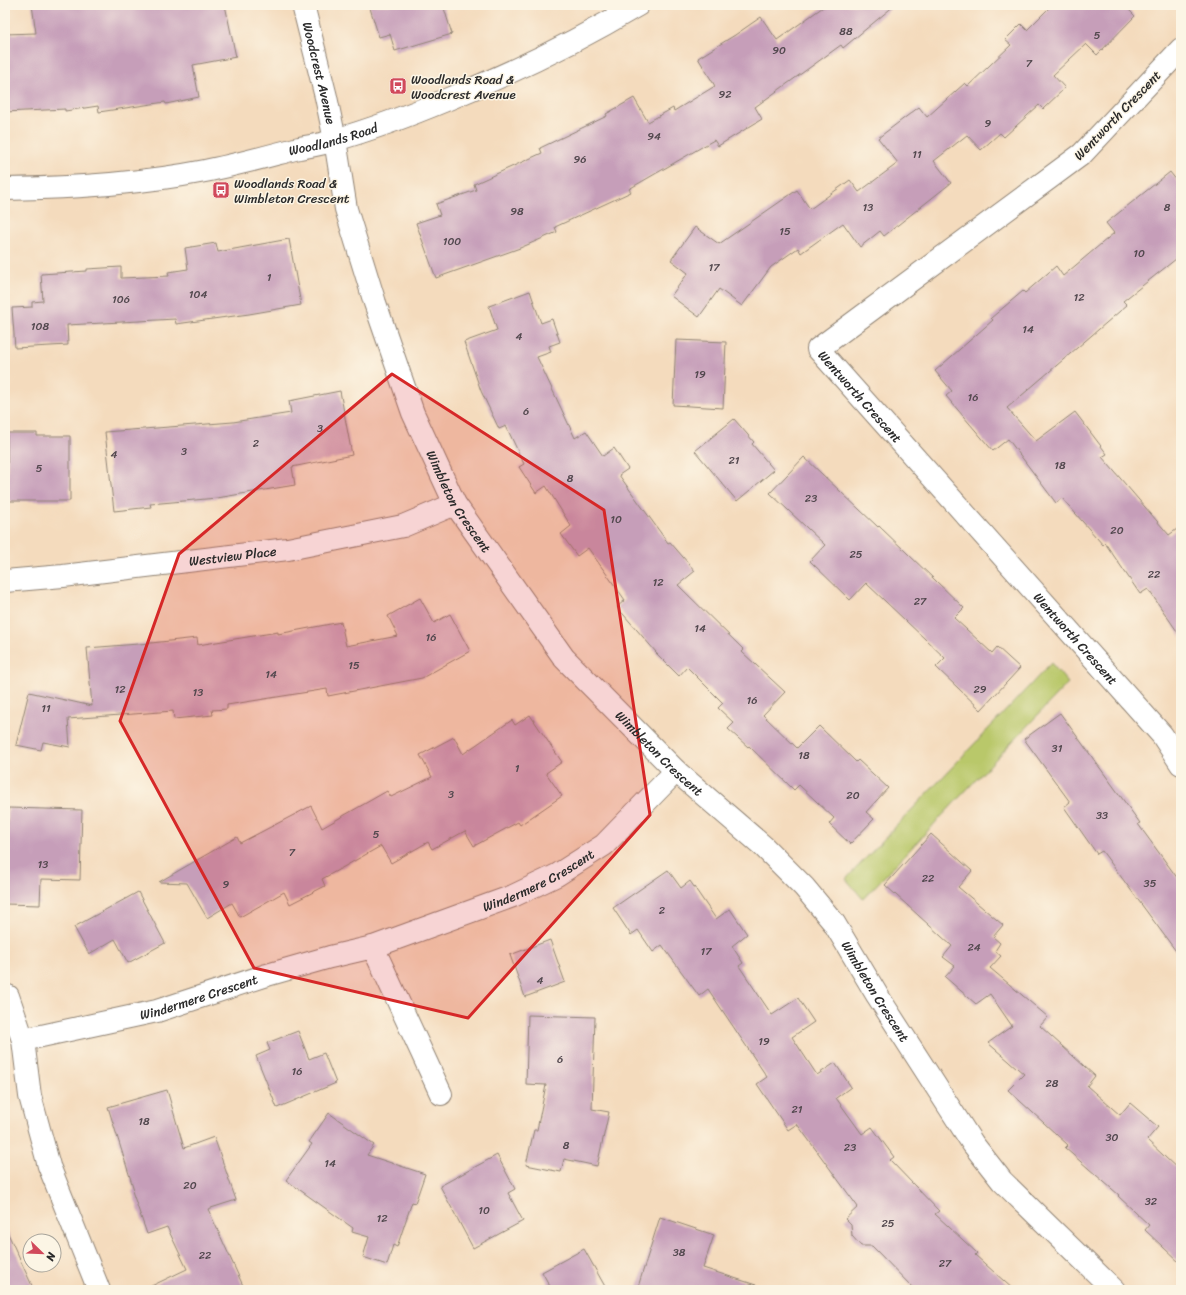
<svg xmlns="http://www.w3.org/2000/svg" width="1186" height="1295" font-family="Sriracha,sans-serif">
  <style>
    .green { fill: #b9c86a; stroke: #727a4a }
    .building { fill: #c69eb9 }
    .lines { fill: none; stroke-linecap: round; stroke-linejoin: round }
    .minor-casing { stroke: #908374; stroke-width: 24 }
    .minor { stroke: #fff; stroke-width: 22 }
    .marked { fill: #d62828; fill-opacity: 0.2; stroke: #d62828; stroke-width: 3; stroke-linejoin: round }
    .labels { text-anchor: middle; stroke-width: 3; stroke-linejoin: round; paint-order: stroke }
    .number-label { font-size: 11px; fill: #52484e }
    .street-label { font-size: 13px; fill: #2b2b2b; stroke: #fcf5e5 }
    .poi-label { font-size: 13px; fill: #2b2b2b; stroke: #fcf5e5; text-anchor: start }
  </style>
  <rect width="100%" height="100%" fill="#fcf5e5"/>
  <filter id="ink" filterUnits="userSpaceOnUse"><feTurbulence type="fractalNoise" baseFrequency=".025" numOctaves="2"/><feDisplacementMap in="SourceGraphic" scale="8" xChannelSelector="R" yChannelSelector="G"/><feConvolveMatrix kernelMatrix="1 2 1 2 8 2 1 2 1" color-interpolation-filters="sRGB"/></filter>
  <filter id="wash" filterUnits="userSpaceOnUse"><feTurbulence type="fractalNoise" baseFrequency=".012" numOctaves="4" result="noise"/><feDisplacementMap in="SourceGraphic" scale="16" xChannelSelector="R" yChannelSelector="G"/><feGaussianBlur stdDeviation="0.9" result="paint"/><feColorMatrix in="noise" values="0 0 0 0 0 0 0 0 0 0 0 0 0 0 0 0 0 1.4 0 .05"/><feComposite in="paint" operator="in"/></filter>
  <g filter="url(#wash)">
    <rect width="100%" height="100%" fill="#f4dbbd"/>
    <polygon class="green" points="1051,663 1068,683 863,899 846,879"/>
    <g id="blocks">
      <g class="building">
        <polygon points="32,5 225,5 236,57 193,65 199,97 166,104 165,102 99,112 98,106 65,111 65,109 5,112 5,34 36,33"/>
        <polygon points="369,5 443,5 452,34 395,51 390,34 379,37"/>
        <polygon points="826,5 895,5 843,48 841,45 755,107 762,119 718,146 714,140 629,189 631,192 555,227 557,232 520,248 436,278 416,223 440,215 436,204 476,190 474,184 542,153 540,148 607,116 606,114 634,98 648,122 673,108 674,111 715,86 698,58 735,35 761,17 777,40"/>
        <polygon points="1052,5 1124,5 1135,16 1097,55 1086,44 1053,75 1065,88 1043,109 1039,105 1004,137 1000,133 981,150 967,135 934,161 951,183 884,236 880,231 860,247 843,223 801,253 798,248 771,267 742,306 719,289 699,317 671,296 688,273 671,260 695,227 719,244 797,190 810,209 850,180 859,192 898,163 878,138 919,107 927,117 965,83 968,86 1011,45 1005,40 1021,24 1027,30"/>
        <polygon points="1170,172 1181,186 1181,255 1123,301 1127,305 1007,408 1036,441 1075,412 1107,454 1102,457 1169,535 1181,526 1181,637 1148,589 1140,594 1105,543 1103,545 1062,498 1056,503 1008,439 993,451 946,396 952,391 935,371 993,320 991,318 1023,291 1025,293 1056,266 1063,276 1114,233 1106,223"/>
        <polygon points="289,239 301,305 249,314 176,324 175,319 67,325 68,345 15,348 12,308 32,307 32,302 43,301 41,274 87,271 87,269 121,267 121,278 169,276 168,272 188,269 185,248 216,243 218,252"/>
        <polygon points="530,291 541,323 552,319 560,342 549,346 551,352 537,357 575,438 586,431 603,456 614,448 628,469 619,475 668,543 670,542 695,571 678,585 744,650 742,652 785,692 763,715 797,748 819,726 856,762 858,760 888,788 866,812 874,819 850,844 829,824 834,818 799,785 794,790 749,746 748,747 728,729 734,723 718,708 723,703 687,667 679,676 655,652 656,652 617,607 625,600 588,548 577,556 561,534 571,526 546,486 536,493 519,467 524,464 506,426 499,429 481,391 464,342 497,330 489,306"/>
        <polygon points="676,340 726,342 723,408 673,405"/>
        <polygon points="340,391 352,455 292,467 295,485 217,498 150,504 151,507 114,511 105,432 233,422 291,413 289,401"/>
        <polygon points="734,419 754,442 752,444 774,470 737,501 695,451"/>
        <polygon points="7,433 37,433 37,436 70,436 70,501 8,501"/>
        <polygon points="804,457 878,527 879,526 964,608 954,618 992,653 997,647 1020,668 981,710 936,667 945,658 866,583 850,600 810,561 825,545 770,493"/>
        <polygon points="420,598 434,623 450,614 470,651 422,678 328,696 327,689 227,705 227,709 212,710 213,715 174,719 173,711 68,719 70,747 43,742 41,750 16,745 29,692 92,706 87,648 151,643 197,638 198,645 278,632 278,634 341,622 346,646 398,636 388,616"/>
        <polygon points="1060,713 1140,823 1138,824 1181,883 1181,958 1102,851 1097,854 1064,807 1070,802 1024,739"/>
        <polygon points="530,715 562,762 546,773 562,796 520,825 518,822 474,846 465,831 432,849 428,842 391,863 381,846 322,879 325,886 290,904 284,892 240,917 232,903 207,918 187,883 159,882 237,837 240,843 311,806 322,828 387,791 391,797 432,777 420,755 454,737 463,754 512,720 515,725"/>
        <polygon points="8,808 82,810 80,880 41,879 40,905 5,904 5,848 7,849"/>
        <polygon points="931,834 972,871 958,887 1003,925 993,937 1000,943 995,951 1001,956 990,968 1048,1017 1040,1026 1095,1076 1087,1086 1120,1115 1130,1103 1158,1127 1147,1140 1181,1172 1181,1264 1145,1230 1149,1225 1118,1196 1119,1195 1065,1148 1068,1145 1008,1090 1024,1074 988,1043 1012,1026 990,994 976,1004 945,977 955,966 943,957 952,946 885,885"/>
        <polygon points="668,870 681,888 690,881 716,919 730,909 747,934 732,946 743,963 739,966 772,1015 798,998 814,1022 792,1037 817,1075 835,1063 851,1087 836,1098 862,1134 872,1127 894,1157 890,1160 939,1211 935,1214 977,1253 975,1255 1014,1290 915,1290 872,1246 861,1246 852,1236 851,1225 845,1219 858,1207 797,1124 788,1130 757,1084 767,1077 708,989 699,996 662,945 653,952 638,930 631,935 613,908"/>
        <polygon points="138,892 165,943 128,963 115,939 89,954 74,927"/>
        <polygon points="550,940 565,982 525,997 510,955"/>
        <polygon points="528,1015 595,1017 592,1109 609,1112 597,1166 564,1159 561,1172 526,1165 534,1130 537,1130 546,1085 526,1084"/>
        <polygon points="298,1031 309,1059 324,1053 336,1083 277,1108 256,1056 270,1050 267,1043"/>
        <polygon points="167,1090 184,1148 214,1137 236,1200 208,1209 245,1290 143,1290 187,1269 167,1227 147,1234 132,1191 134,1190 108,1107"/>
        <polygon points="329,1113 374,1145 367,1155 425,1174 415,1203 412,1202 397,1247 393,1245 387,1265 363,1257 369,1237 352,1232 353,1228 286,1180 312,1144 309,1142"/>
        <polygon points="497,1155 515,1189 508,1193 523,1221 473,1248 440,1186"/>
        <polygon points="660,1217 714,1235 703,1268 756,1285 755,1290 637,1290"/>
        <polygon points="5,1227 34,1290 5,1290"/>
        <polygon points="584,1249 607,1290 552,1290 542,1272"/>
      </g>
    </g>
  </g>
  <g filter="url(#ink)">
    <use href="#blocks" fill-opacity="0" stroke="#908374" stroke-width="1"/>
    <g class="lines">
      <defs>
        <g id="minor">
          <path id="s1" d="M303,5L326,97L335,140L346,209L375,303L413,413L455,504L564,658L676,771L763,846L804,887L834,923L877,995L973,1144L1002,1181L1114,1290"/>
          <path id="s2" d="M1181,49L1082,154L818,349L1162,735L1181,764"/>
          <path id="s3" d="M5,189C72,188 139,184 205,171C237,165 268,156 299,148C311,146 324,144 335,140C373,129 410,115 446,100C512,73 576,42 638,5"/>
          <path id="s4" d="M5,581L63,576L288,549L403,526L455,504"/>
          <polyline points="373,947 441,1094"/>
          <polyline points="8,996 23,1040 30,1096 49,1166 99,1290"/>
          <path id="s5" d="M23,1040L157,1011L267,975L330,957L373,947L513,896L557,875L604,845L676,771"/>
        </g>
      </defs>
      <use href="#minor" class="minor-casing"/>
      <use href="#minor" class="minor"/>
    </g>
  </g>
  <path class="marked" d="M392,374L604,510L650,815L468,1018L254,968L120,721L179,554Z"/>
  <defs>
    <symbol id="bus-square" viewBox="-11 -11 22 22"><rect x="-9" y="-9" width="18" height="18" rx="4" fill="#d1495b" stroke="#fcf5e5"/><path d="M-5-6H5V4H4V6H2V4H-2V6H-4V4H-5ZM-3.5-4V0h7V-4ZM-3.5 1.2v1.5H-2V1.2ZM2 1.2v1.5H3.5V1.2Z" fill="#fff"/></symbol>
  </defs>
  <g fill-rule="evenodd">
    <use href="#bus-square" x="388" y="76" width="20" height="20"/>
    <use href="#bus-square" x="211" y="180" width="20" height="20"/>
  </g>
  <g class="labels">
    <g class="number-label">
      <text x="846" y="35">88</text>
      <text x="1097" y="39">5</text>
      <text x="779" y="54">90</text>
      <text x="1029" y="67">7</text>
      <text x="725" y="98">92</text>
      <text x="988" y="127">9</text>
      <text x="654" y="140">94</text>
      <text x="917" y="158">11</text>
      <text x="580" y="163">96</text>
      <text x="868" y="211">13</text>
      <text x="1167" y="211">8</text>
      <text x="517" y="215">98</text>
      <text x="785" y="235">15</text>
      <text x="452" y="245">100</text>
      <text x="1139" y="257">10</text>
      <text x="714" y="271">17</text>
      <text x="269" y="281">1</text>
      <text x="198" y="298">104</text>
      <text x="1079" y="301">12</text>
      <text x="121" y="303">106</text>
      <text x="40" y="330">108</text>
      <text x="1028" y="333">14</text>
      <text x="519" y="340">4</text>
      <text x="700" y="378">19</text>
      <text x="973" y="401">16</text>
      <text x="526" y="415">6</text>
      <text x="320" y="432">3</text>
      <text x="256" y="447">2</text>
      <text x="184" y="455">3</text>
      <text x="114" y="458">4</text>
      <text x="734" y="464">21</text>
      <text x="1060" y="469">18</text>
      <text x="39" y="472">5</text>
      <text x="570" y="482">8</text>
      <text x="811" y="502">23</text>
      <text x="616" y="523">10</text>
      <text x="1117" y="534">20</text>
      <text x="856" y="558">25</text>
      <text x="1154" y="578">22</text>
      <text x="658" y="586">12</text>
      <text x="920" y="605">27</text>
      <text x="700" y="632">14</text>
      <text x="431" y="641">16</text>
      <text x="354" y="669">15</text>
      <text x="271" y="678">14</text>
      <text x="120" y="693">12</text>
      <text x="980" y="693">29</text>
      <text x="198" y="696">13</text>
      <text x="752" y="704">16</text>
      <text x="46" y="712">11</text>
      <text x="1057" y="752">31</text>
      <text x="804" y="759">18</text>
      <text x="517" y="772">1</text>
      <text x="451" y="798">3</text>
      <text x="853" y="799">20</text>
      <text x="1102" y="819">33</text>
      <text x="376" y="838">5</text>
      <text x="292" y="856">7</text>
      <text x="43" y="868">13</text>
      <text x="928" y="882">22</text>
      <text x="1150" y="887">35</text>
      <text x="226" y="888">9</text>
      <text x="662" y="914">2</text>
      <text x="974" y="951">24</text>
      <text x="706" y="955">17</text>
      <text x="540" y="984">4</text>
      <text x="764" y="1045">19</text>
      <text x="560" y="1063">6</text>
      <text x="297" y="1075">16</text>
      <text x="1052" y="1087">28</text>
      <text x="797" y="1113">21</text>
      <text x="144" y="1125">18</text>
      <text x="1112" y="1141">30</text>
      <text x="566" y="1149">8</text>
      <text x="850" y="1151">23</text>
      <text x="330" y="1167">14</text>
      <text x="190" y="1189">20</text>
      <text x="1151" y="1205">32</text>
      <text x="484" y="1214">10</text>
      <text x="382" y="1222">12</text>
      <text x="888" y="1227">25</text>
      <text x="679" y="1256">38</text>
      <text x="205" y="1259">22</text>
      <text x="945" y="1267">27</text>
    </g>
    <g class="street-label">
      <text dy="5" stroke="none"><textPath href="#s1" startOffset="70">Woodcrest Avenue</textPath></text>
      <text transform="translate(1117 115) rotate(-46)" y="5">Wentworth Crescent</text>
      <text dy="5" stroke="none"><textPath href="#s3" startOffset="333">Woodlands Road</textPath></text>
      <text dy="5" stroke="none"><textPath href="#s2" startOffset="536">Wentworth Crescent</textPath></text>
      <text dy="5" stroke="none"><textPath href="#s1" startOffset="523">Wimbleton Crescent</textPath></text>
      <text dy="5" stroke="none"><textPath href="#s4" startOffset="229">Westview Place</textPath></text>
      <text dy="5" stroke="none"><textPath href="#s2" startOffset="860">Wentworth Crescent</textPath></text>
      <text dy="5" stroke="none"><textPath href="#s1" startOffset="847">Wimbleton Crescent</textPath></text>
      <text dy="5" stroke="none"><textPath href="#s5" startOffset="541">Windermere Crescent</textPath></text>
      <text dy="5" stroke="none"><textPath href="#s1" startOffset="1171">Wimbleton Crescent</textPath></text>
      <text dy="5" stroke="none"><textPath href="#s5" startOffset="181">Windermere Crescent</textPath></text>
    </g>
    <g class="poi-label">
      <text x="411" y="84">Woodlands Road &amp;<tspan x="411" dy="15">Woodcrest Avenue</tspan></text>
      <text x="234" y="188">Woodlands Road &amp;<tspan x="234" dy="15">Wimbleton Crescent</tspan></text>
    </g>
  </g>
  <rect width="1186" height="1295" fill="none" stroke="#fcf5e5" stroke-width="20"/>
  <g transform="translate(42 1253) rotate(113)"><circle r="19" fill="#fcf5e5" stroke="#a8a49b"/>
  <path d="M0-3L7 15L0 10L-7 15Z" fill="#d1495b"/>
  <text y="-6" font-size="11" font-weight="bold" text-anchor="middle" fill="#2b2b2b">N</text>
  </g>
</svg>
